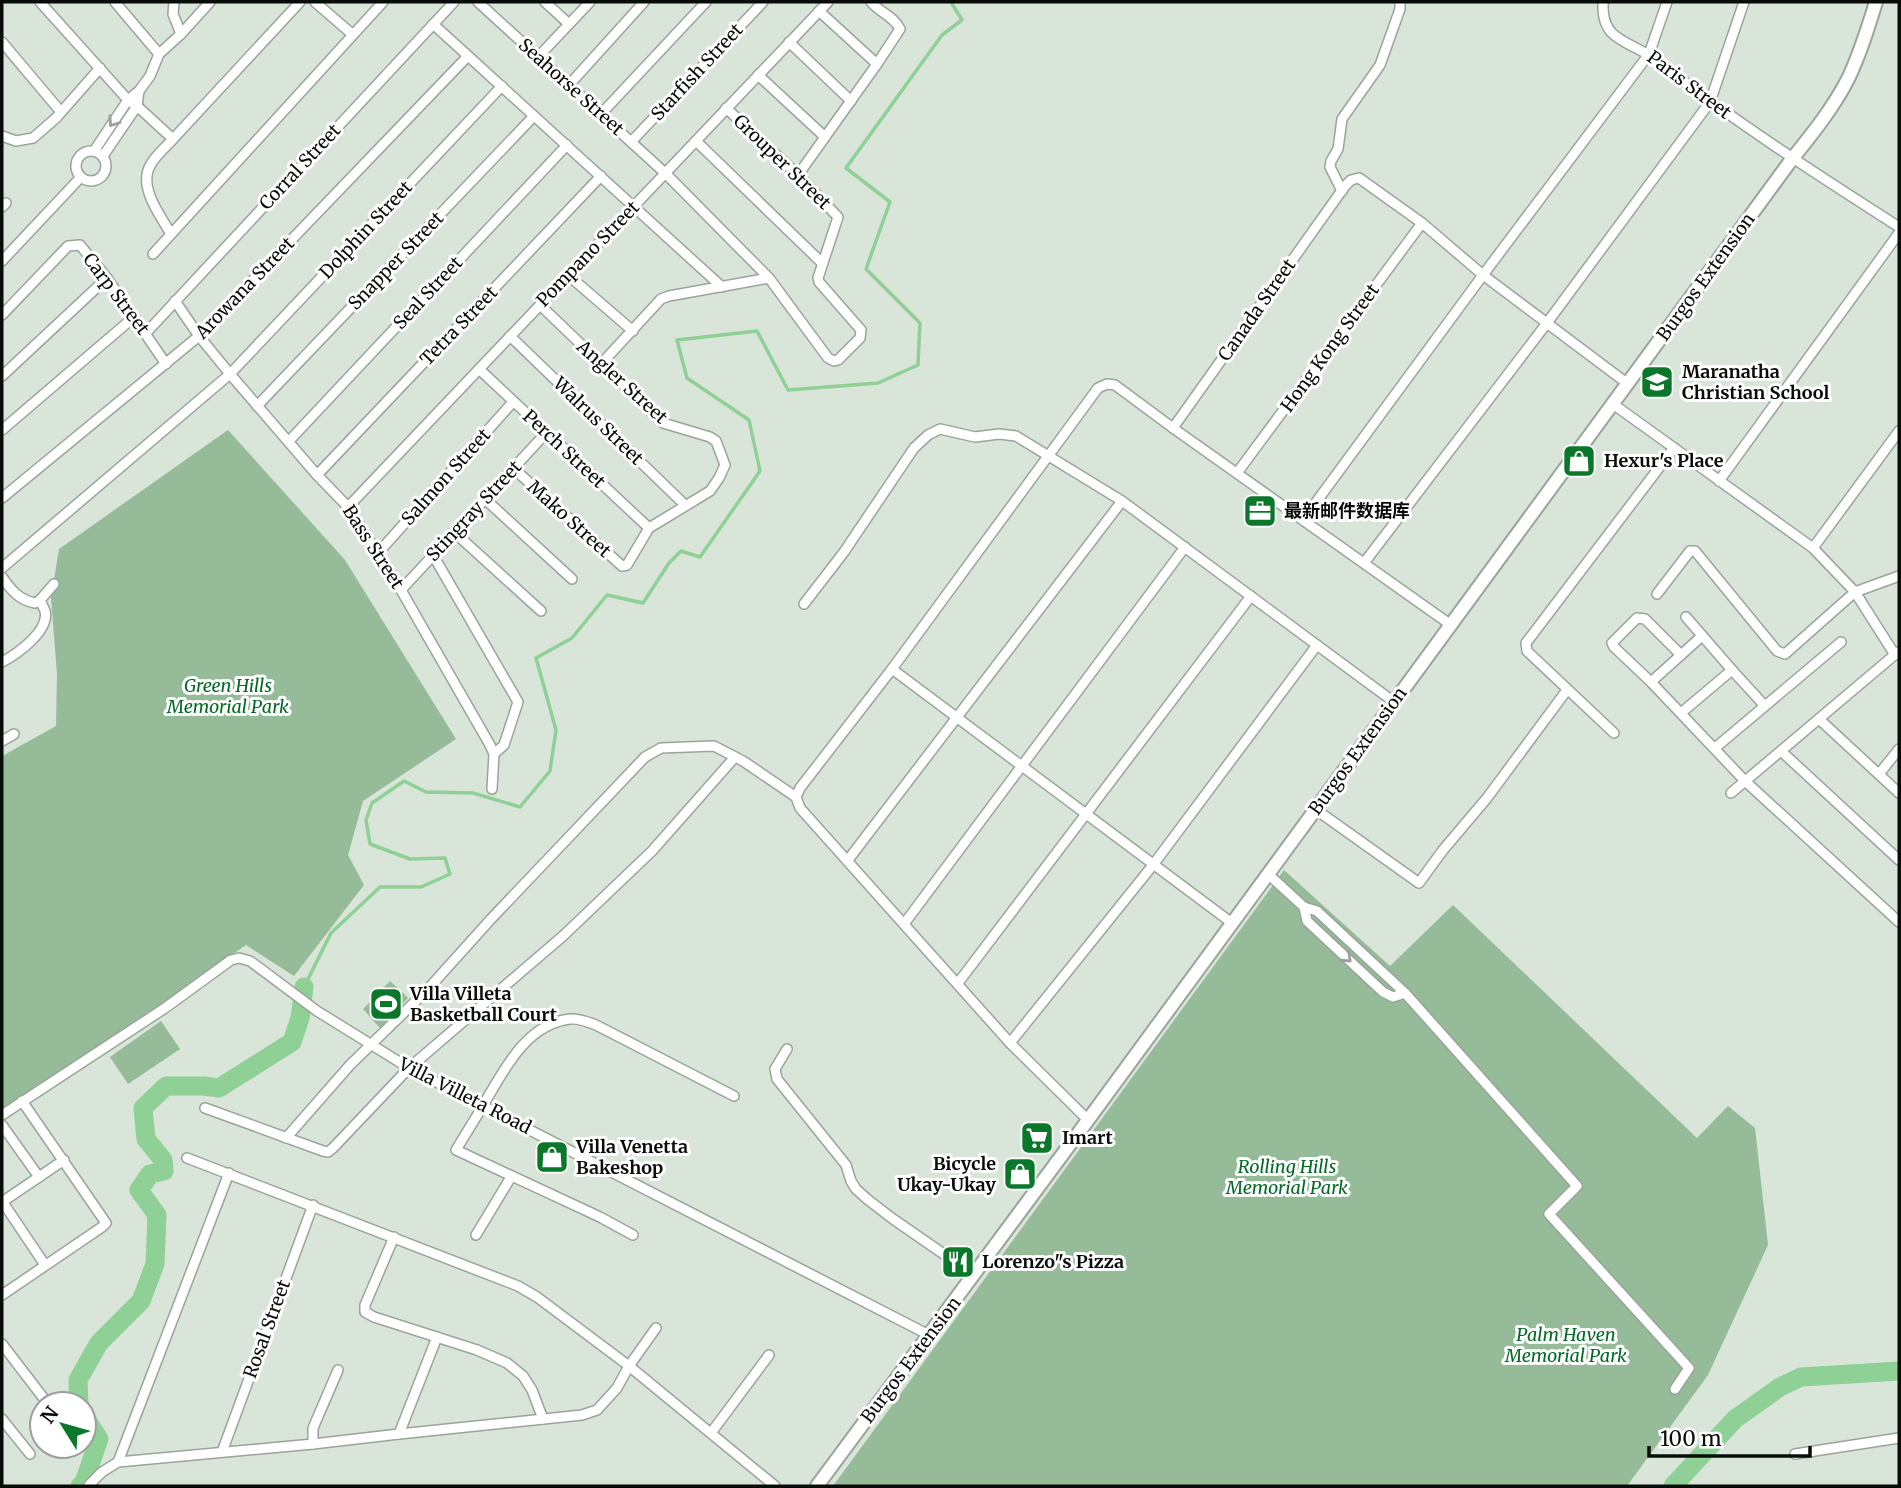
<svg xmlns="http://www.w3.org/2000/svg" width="1901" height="1488" font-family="Merriweather,'Noto Sans SC',serif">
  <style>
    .green { fill: #95bb98 }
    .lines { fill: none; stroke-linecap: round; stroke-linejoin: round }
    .stream { stroke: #8ed095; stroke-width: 3.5 }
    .river { stroke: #8ed095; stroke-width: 19 }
    .street-casing { stroke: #99a59a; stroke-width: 12 }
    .secondary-casing { stroke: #99a59a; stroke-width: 16 }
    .street { stroke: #fff; stroke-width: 9 }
    .secondary { stroke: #fff; stroke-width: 12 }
    .oneway { stroke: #9d9e9d }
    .labels { text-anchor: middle; stroke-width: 6; stroke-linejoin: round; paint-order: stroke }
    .street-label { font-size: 18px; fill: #090d09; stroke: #fff }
    .poi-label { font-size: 18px; font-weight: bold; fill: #090d09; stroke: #fff; text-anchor: start }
    .park-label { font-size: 18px; font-style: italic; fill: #016a23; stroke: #fff }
  </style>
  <rect width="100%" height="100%" fill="#d9e5d9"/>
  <g class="green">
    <polygon points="228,430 345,560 456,739 363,801 348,855 364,885 294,976 246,945 2,1115 2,756 56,726 57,674 51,598 59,549"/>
    <polygon points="1284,870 1390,966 1453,905 1697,1138 1728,1106 1755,1128 1768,1245 1708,1375 1627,1486 833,1486"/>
    <polygon points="390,981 408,998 380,1028 363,1009"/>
    <polygon points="161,1021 180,1049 128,1084 110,1057"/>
  </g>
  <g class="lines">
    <polyline class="stream" points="304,987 331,933 380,887 421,887 450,874 445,858 410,859 370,844 366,820 372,803 404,781 426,792 473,793 520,807 550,771 556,730 536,658 572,638 607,595 643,603 669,563 681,551 700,557 760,471 749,420 687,378 677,340 757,331 788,390 878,383 918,365 920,323 866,269 890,202 846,168 942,35 962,20 951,2"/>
    <g class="river">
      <polyline points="79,1404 78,1380 99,1343 141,1301 155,1264 157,1215 139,1190 150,1174 164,1171 163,1160 146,1139 143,1108 166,1086 204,1086 219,1088 292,1042 300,1018 304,987"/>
      <polyline points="80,1486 83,1485 99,1439 84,1416"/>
      <polyline points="1673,1486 1735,1419 1780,1387 1801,1377 1899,1371"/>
    </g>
    <defs>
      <g id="street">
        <polyline points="40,2 128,100 137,106 173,139 300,2"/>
        <polyline points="115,2 159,54"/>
        <polyline points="174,2 173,14 181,34"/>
        <polyline points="315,2 352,34"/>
        <polyline points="478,2 665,173 769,278 828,358 834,361 838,360 860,338 861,330 819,282 818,278 838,217 798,175 726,108"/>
        <polyline points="545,2 569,24"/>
        <path d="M1603,2C1603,13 1603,22 1611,32C1622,44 1643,49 1656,60C1734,121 1816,174 1899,227"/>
        <polyline points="819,11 877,64"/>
        <polyline points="433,24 722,287"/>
        <polyline points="2,42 61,112"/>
        <polyline points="789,42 851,101"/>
        <polyline points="538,57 590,2"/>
        <polyline points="758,75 825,137"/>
        <polyline points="569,85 644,2"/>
        <polyline points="139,91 150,76 159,54 181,34 210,2"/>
        <polyline points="601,114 706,2"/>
        <polyline points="2,136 16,141 33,138 56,118 100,68"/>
        <polyline points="696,141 822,263"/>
        <polyline points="631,142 763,2"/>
        <circle cx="91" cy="166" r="15"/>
        <polyline points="94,151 128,100 139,91 137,106 103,156"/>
        <path d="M798,175L877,64L900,29C894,16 879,12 871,2"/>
        <polyline points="1342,191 1330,167 1331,161 1338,149 1342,119 1380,65 1400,9 1400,2"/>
        <polyline points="2,207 6,203"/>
        <path d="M171,234C160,215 137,186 151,164C156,155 166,147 173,139"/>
        <polyline points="153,254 383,2"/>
        <polyline points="2,261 81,177"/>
        <polyline points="568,275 633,331"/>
        <polyline points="175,301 199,336 230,374 317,475 348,507 401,590 490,745 494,754 492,789"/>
        <polyline points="2,315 68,246 80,245 107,278 166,364"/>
        <polyline points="146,333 454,2"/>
        <polyline points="510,336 685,505"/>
        <polyline points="601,364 661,299 669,296 769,278"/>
        <polyline points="479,369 649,528"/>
        <polyline points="2,376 107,278"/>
        <polyline points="1613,404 1813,548 1855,592 1895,655"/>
        <polyline points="257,406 534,116"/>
        <polyline points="1173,428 1345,186 1351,180 1359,178 1422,223 1483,275 1628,384"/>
        <polyline points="2,430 134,317"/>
        <polyline points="289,441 567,145"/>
        <polyline points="513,468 622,566 627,565 649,528 710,491 719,478 725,465 716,441 710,437 663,423 540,305"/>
        <polyline points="1237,473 1422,223"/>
        <polyline points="317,475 601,176"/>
        <polyline points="1719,481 1899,233"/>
        <polyline points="2,498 199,336 468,56"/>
        <polyline points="485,499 572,579"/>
        <polyline points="348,507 828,2"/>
        <polyline points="1303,520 1483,275 1649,54 1667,2"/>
        <polyline points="454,532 541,611"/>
        <polyline points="1813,548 1899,431"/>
        <polyline points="378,553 513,402"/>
        <polyline points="433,555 518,702 504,745 494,754"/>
        <polyline points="1364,563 1547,323 1710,102 1744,2"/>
        <polyline points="2,568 230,374 502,86"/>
        <path d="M2,577C11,590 19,600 35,603L40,600L54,584"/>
        <polyline points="401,590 546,433"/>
        <polyline points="1657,594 1690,551 1695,551 1777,651 1785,654 1855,592 1899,576"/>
        <polyline points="804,604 844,552 914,448 928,435 940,429 975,437 999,434 1016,436 1122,501 1394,702"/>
        <polyline points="1686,617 1732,670 1764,705"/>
        <polyline points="1681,655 1645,619 1637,618 1612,643 1614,647 1651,682 1745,781 1899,922"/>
        <path d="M2,662C17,654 50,631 45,611C45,610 40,601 40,600"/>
        <polyline points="892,669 1232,923"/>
        <polyline points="1651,682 1702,636"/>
        <polyline points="1681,713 1732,670"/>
        <polyline points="1819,719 1899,793"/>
        <polyline points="1614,733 1527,651 1526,643 1674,448"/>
        <polyline points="2,741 14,734"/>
        <polyline points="1715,748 1841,642"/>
        <polyline points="1781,751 1899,860"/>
        <polyline points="1879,774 1899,749"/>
        <polyline points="1731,793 1898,652"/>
        <polyline points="1315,809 1419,883 1443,850 1487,798 1567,690"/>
        <polyline points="848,860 1122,501"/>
        <polyline points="1268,874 1304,907 1317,911 1405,993 1577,1186 1549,1214 1689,1368 1675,1389"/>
        <polyline points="1304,907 1307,921 1383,992 1393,997 1405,993"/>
        <polyline points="904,924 1185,547"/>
        <polyline points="958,983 1251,596"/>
        <polyline points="1010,1043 1153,865 1317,645"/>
        <polyline points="787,1049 775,1069 777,1079 846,1165 851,1181 856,1189 867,1199 893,1219 974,1275"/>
        <polyline points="205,1108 323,1151 328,1152 333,1148 409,1068 563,936 652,851 735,757"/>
        <polyline points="2,1115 165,1008 231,960 239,958 250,961 317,1011 409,1068 929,1335"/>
        <polyline points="1088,1120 1010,1043 800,808 796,797 800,788 892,669 1098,388 1107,384 1115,385 1173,428 1451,625"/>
        <polyline points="2,1125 39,1177"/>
        <polyline points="286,1138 350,1065 428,989 491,919 645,757 661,748 714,746 743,761 796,797"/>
        <polyline points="187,1158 518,1286 537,1297 629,1366 775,1486"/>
        <polyline points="2,1201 45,1265"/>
        <polyline points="2,1202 64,1160"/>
        <polyline points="476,1235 511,1177"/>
        <path d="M633,1235L600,1217L456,1150C465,1135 475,1119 484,1104C504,1070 526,1024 570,1019C579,1018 588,1022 596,1025L734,1096"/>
        <polyline points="394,1237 365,1305 365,1312 374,1317 477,1350 507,1363 523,1376 532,1390 543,1419"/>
        <polyline points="2,1295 102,1227 106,1223 22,1101"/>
        <polyline points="2,1344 48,1404"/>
        <polyline points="2,1419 30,1454"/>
        <polyline points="711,1433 769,1355"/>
        <polyline points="399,1434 437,1337"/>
        <polyline points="313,1444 313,1428 338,1370"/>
        <polyline points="222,1452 313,1205"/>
        <polyline points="1795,1454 1899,1438"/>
        <polyline points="118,1462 229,1173"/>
        <polyline points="89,1485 102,1472 118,1462 313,1444 399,1434 582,1415 597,1410 617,1388 629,1366 656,1328"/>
      </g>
      <path id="secondary" d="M817,1486L1088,1120L1792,159C1813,133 1833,108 1848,79C1860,54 1868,28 1876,2"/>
    </defs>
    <use href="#street" class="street-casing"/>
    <use href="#secondary" class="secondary-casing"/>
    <use href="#street" class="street"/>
    <use href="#secondary" class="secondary"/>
  </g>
  <defs><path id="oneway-chevron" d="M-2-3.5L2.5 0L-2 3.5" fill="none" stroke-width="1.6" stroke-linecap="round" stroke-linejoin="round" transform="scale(1.75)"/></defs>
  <g class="oneway">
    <use href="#oneway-chevron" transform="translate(113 122) rotate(124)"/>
    <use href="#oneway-chevron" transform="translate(1347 958) rotate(43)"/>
  </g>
  <defs>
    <symbol id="school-square" viewBox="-11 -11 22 22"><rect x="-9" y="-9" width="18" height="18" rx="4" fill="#0a772b" stroke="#fff"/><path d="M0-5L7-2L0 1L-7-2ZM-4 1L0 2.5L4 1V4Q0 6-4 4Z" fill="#fff"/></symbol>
    <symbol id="shop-square" viewBox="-11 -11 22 22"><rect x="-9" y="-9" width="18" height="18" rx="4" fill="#0a772b" stroke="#fff"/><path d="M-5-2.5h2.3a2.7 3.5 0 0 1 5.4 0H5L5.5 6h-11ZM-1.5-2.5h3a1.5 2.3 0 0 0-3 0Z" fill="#fff"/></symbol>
    <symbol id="office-square" viewBox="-11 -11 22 22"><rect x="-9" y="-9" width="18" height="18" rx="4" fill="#0a772b" stroke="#fff"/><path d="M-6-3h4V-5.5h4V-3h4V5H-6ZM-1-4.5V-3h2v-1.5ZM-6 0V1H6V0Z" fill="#fff"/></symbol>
    <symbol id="stadium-square" viewBox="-11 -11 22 22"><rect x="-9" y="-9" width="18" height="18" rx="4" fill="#0a772b" stroke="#fff"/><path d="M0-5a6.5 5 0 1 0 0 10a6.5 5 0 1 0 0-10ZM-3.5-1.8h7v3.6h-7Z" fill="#fff"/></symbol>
    <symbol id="supermarket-square" viewBox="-11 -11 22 22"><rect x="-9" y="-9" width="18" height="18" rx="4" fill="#0a772b" stroke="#fff"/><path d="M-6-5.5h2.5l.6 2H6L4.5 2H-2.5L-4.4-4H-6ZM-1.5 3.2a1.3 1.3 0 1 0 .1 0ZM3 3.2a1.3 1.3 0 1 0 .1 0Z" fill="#fff"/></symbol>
    <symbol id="restaurant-square" viewBox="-11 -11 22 22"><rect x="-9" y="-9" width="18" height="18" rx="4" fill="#0a772b" stroke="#fff"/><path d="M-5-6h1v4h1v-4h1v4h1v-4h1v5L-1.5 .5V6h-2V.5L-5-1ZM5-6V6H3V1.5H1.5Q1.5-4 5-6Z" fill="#fff"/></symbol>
  </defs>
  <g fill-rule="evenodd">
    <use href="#school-square" x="1638" y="363" width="38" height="38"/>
    <use href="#shop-square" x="1560" y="442" width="38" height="38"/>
    <use href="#office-square" x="1241" y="492" width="38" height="38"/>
    <use href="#stadium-square" x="367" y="985" width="38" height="38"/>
    <use href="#supermarket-square" x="1018" y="1119" width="38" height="38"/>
    <use href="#shop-square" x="533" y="1138" width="38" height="38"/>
    <use href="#shop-square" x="1001" y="1155" width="38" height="38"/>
    <use href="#restaurant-square" x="939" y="1243" width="38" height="38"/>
  </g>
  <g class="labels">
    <g class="street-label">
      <text transform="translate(697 72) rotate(-47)" y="6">Starfish Street</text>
      <text transform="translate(1689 85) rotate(37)" y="6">Paris Street</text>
      <text transform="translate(571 87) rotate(42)" y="6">Seahorse Street</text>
      <text transform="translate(782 162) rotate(44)" y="6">Grouper Street</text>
      <text transform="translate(300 167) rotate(-47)" y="6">Corral Street</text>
      <text transform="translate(366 230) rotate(-47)" y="6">Dolphin Street</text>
      <text transform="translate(588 254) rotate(-46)" y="6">Pompano Street</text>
      <text transform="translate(396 261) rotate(-46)" y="6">Snapper Street</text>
      <text transform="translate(1706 277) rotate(-54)" y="6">Burgos Extension</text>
      <text transform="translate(245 288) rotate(-46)" y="6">Arowana Street</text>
      <text transform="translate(428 293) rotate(-47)" y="6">Seal Street</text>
      <text transform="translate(116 294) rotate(53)" y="6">Carp Street</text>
      <text transform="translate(1257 310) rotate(-55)" y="6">Canada Street</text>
      <text transform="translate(459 326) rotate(-46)" y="6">Tetra Street</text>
      <text transform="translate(1330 348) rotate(-54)" y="6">Hong Kong Street</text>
      <text transform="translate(622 382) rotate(42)" y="6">Angler Street</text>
      <text transform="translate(598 421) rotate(44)" y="6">Walrus Street</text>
      <text transform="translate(564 449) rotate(43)" y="6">Perch Street</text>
      <text transform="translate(446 477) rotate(-48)" y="6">Salmon Street</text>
      <text transform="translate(474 511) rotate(-47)" y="6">Stingray Street</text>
      <text transform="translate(569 519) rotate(42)" y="6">Mako Street</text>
      <text transform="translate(373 547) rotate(57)" y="6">Bass Street</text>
      <text transform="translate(1358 751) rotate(-54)" y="6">Burgos Extension</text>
      <text transform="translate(465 1096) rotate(27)" y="6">Villa Villeta Road</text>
      <text transform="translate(267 1329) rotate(-70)" y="6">Rosal Street</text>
      <text transform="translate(911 1360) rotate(-53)" y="6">Burgos Extension</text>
    </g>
    <g class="poi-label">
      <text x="1682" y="378">Maranatha<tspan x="1682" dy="21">Christian School</tspan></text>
      <text x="1604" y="467">Hexur's Place</text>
      <text x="1284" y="517">最新邮件数据库</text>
      <text x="410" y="1000">Villa Villeta<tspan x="410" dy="21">Basketball Court</tspan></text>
      <text x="1062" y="1144">Imart</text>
      <text x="576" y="1153">Villa Venetta<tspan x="576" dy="21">Bakeshop</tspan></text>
      <text x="996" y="1170" text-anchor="end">Bicycle<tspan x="996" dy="21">Ukay-Ukay</tspan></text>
      <text x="982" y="1268">Lorenzo"s Pizza</text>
    </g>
    <g class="park-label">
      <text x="228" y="692">Green Hills<tspan x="228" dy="21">Memorial Park</tspan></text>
      <text x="1287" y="1173">Rolling Hills<tspan x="1287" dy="21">Memorial Park</tspan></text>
      <text x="1566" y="1341">Palm Haven<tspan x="1566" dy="21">Memorial Park</tspan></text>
    </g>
  </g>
  <rect width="1901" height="1488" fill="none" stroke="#090d09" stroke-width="7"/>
  <g transform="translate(63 1425) rotate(307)"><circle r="33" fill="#ffffff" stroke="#9d9e9d" stroke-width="2"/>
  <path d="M0-5L12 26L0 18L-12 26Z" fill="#0a772b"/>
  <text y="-10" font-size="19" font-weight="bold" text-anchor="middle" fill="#090d09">N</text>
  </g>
  <path d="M1649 1446v10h161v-10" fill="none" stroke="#090d09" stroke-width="3.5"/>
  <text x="1660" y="1446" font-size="21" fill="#090d09" stroke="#ffffff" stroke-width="5" paint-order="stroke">100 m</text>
</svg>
